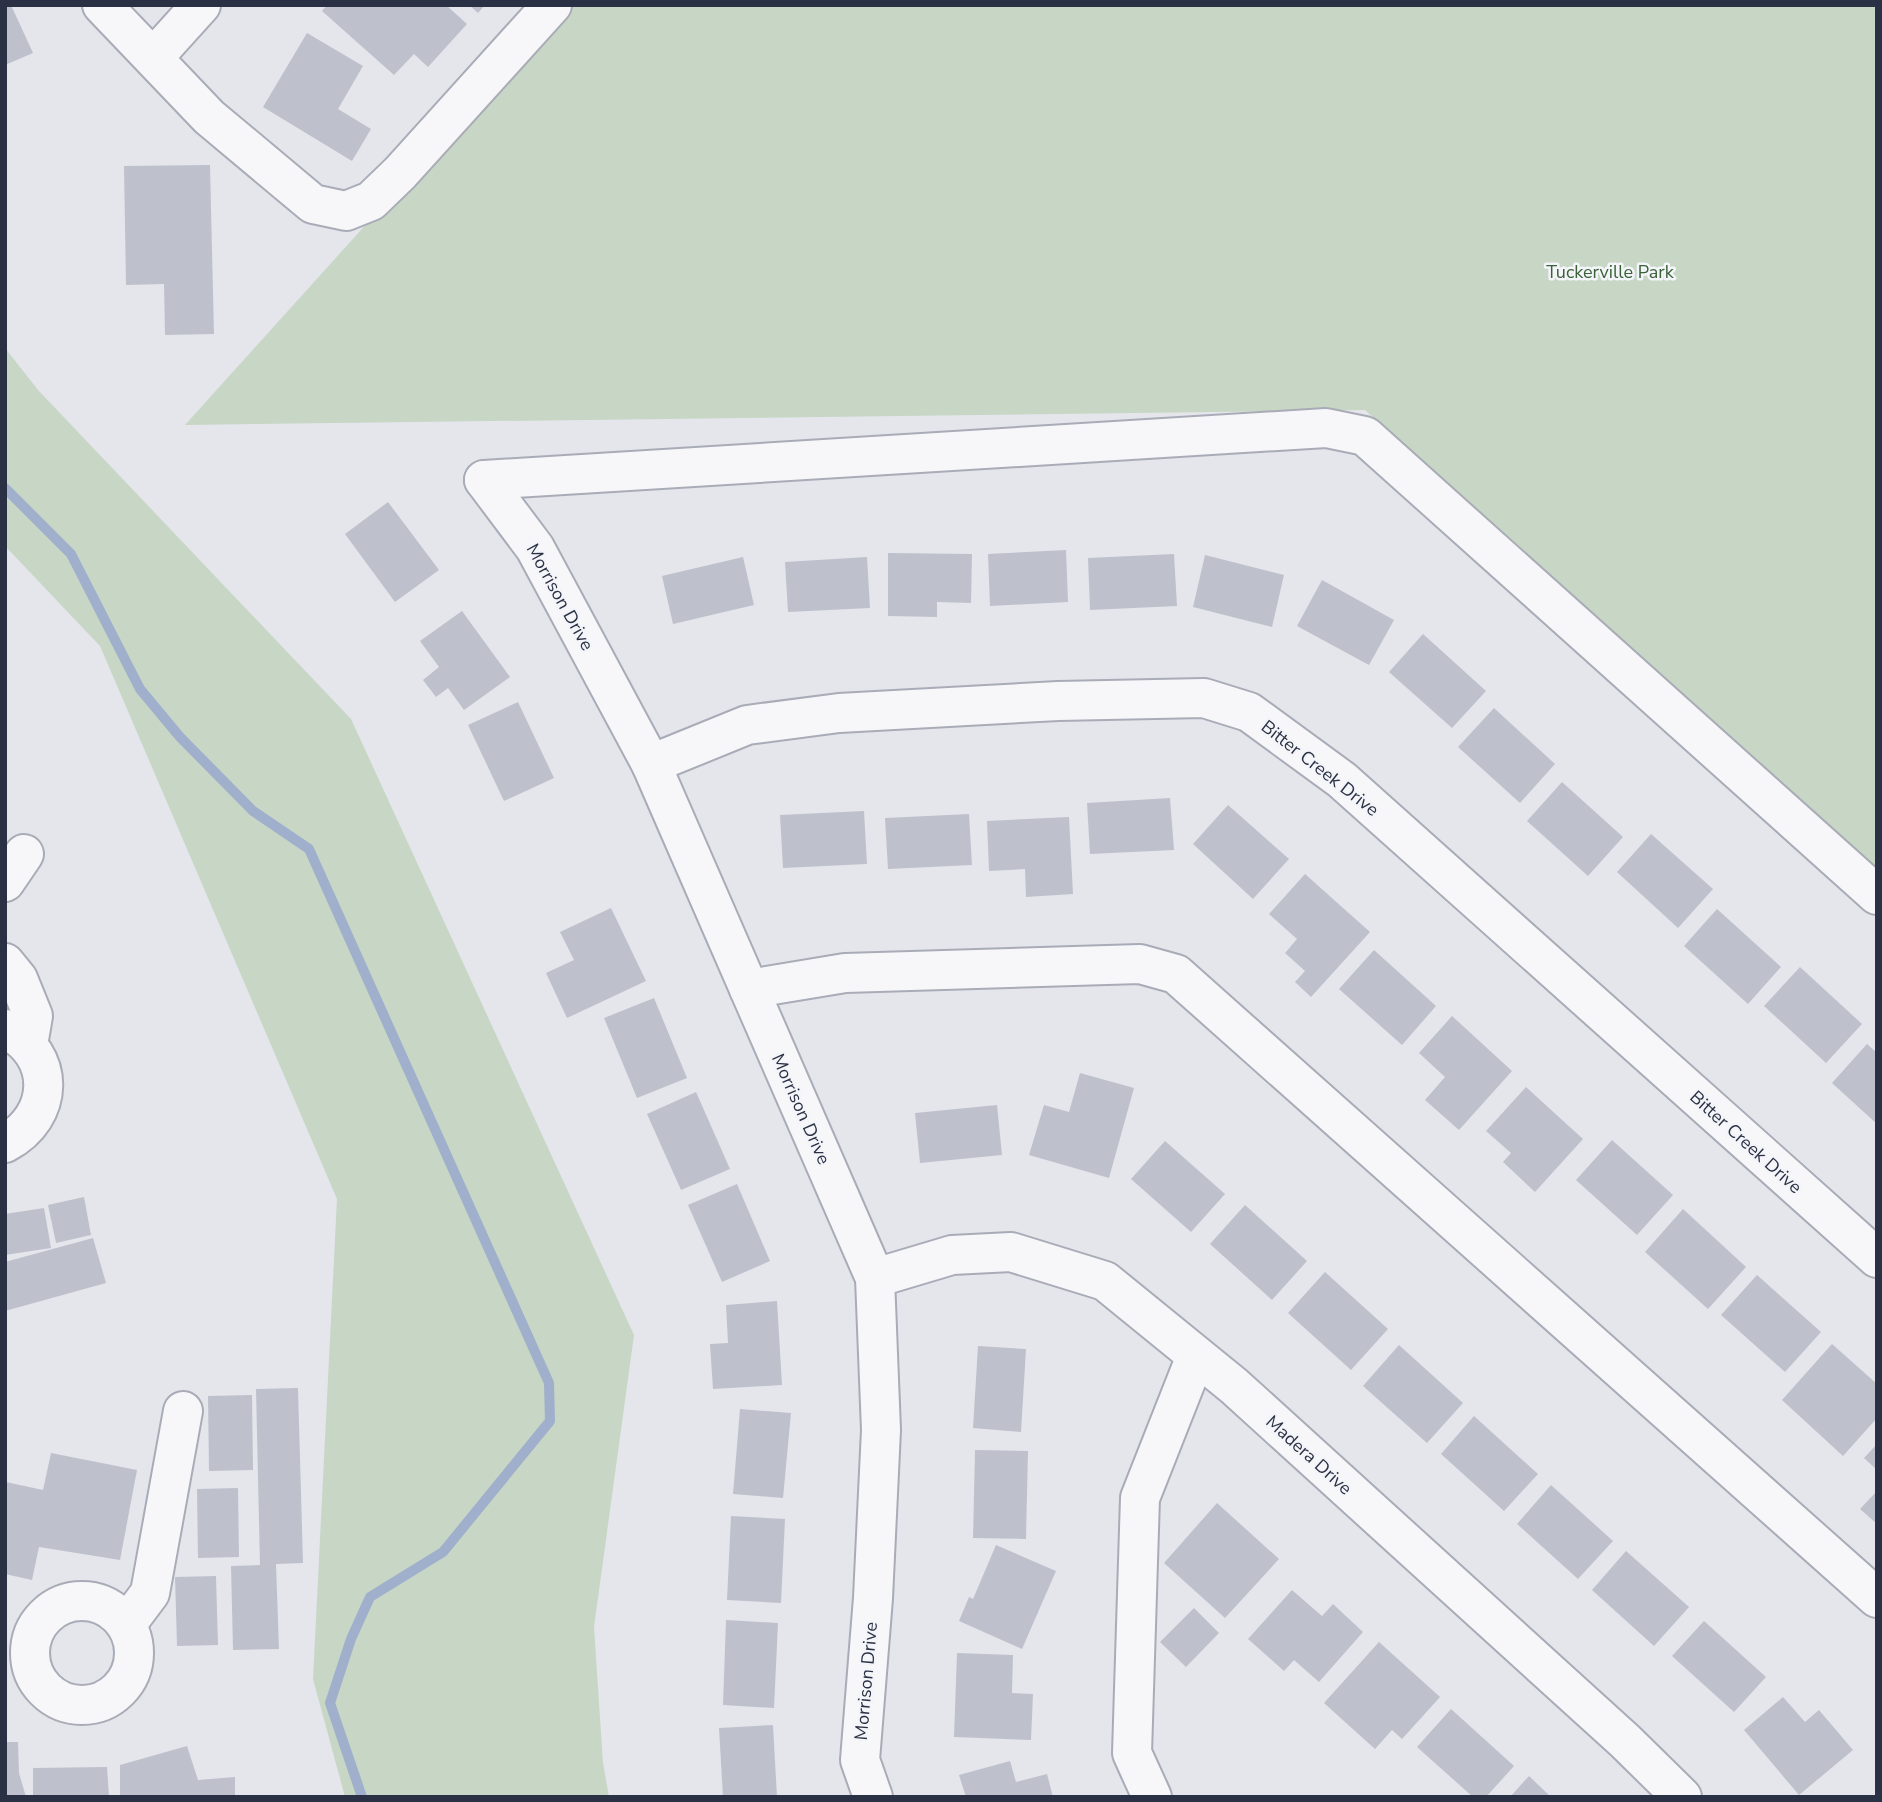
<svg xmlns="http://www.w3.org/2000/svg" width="1882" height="1802" font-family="'Nunito Sans',sans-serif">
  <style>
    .green { fill: #c7d6c5 }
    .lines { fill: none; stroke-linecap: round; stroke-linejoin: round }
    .stream { stroke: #9fafcc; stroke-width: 10 }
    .building { fill: #bec1cc }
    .minor-casing { stroke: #a9acb7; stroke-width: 42 }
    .minor { stroke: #f7f7fa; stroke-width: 38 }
    .labels { text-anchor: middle; stroke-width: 5; stroke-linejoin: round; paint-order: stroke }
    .park-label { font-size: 18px; fill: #3a6138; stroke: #f4f5f9 }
    .street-label { font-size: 18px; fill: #2b3145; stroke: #f4f5f9 }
  </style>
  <rect width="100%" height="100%" fill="#e4e6ec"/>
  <g class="green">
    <polygon points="564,5 1877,5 1877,870 1365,410 185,425"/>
    <polygon points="5,348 38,390 351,719 634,1335 594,1627 603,1763 609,1797 345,1797 313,1679 337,1199 100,646 5,546"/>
  </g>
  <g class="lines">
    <polyline class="stream" points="5,488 71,554 140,689 180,737 253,811 309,849 549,1383 550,1421 443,1552 370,1597 351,1639 330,1703 362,1797"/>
  </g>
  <g class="building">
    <polygon points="5,5 11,5 33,53 5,65"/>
    <polygon points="327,5 446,5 467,24 428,67 414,54 394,75 322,11"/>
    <polygon points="469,5 485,5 478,13"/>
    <polygon points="307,33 363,66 338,109 371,129 352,161 263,107"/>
    <polygon points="210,165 214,334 165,335 164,284 126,285 124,166"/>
    <polygon points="388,502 439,570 395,602 345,534"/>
    <polygon points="1066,550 1068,602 990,606 988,554"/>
    <polygon points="888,553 972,554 971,603 937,602 937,617 888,616"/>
    <polygon points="1174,554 1177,606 1090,610 1088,558"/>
    <polygon points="1205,555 1284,575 1272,627 1193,607"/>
    <polygon points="743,557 754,605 673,624 662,576"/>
    <polygon points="867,557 870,608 788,612 785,562"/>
    <polygon points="1322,580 1394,620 1369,665 1297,626"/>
    <polygon points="462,611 510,677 464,710 448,688 436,697 423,680 439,667 420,641"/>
    <polygon points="1423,634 1486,691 1452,728 1389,672"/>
    <polygon points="518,702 554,778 504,801 468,725"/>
    <polygon points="1494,708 1555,764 1520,803 1458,747"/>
    <polygon points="1562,782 1623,837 1588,876 1527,821"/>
    <polygon points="1170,798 1174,850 1090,854 1087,803"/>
    <polygon points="1228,805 1289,859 1253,899 1193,844"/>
    <polygon points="864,811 867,864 783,868 780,815"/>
    <polygon points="969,814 972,865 888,869 885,818"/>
    <polygon points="1069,817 1073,894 1026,897 1025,869 989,871 987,821"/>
    <polygon points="1651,834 1713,889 1678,928 1617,872"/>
    <polygon points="1305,874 1370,932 1311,997 1295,982 1305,971 1285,953 1297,939 1269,914"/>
    <polygon points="611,908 646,981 567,1018 546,973 574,960 560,932"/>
    <polygon points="1717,909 1781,967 1748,1004 1684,946"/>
    <polygon points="1374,950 1436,1006 1402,1045 1339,989"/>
    <polygon points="1800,967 1862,1024 1826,1063 1764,1006"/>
    <polygon points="654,998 687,1078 637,1098 604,1018"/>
    <polygon points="1452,1016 1512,1071 1459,1130 1425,1100 1445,1077 1419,1053"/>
    <polygon points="1867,1044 1877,1053 1877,1124 1832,1083"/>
    <polygon points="1080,1073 1134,1088 1109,1178 1029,1155 1044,1105 1069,1112"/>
    <polygon points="1526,1087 1583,1139 1535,1192 1503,1162 1511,1153 1486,1131"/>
    <polygon points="696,1092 730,1169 681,1190 647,1114"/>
    <polygon points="997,1105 1002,1155 920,1163 915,1113"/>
    <polygon points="1612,1140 1673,1195 1637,1235 1576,1180"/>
    <polygon points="1165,1141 1225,1194 1191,1232 1131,1179"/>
    <polygon points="737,1184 770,1261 722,1282 688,1205"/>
    <polygon points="84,1197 91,1235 56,1243 48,1205"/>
    <polygon points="1245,1205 1307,1261 1272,1300 1210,1244"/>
    <polygon points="44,1208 51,1248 5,1255 5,1214"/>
    <polygon points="1683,1209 1746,1267 1708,1309 1645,1252"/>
    <polygon points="93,1238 106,1283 5,1311 5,1262"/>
    <polygon points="1325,1272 1388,1329 1351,1370 1288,1313"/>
    <polygon points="1757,1275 1821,1332 1785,1372 1721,1315"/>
    <polygon points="777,1301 782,1385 713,1389 710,1344 728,1343 726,1305"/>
    <polygon points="1832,1344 1877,1384 1877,1418 1843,1456 1782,1400"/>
    <polygon points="1399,1345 1463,1403 1427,1443 1363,1386"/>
    <polygon points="978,1346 1026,1349 1021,1432 973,1428"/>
    <polygon points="298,1388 303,1563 276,1564 279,1649 233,1650 231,1566 260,1565 256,1389"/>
    <polygon points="252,1395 253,1470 209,1471 208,1396"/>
    <polygon points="740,1409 791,1413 783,1498 733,1494"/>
    <polygon points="1474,1416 1538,1474 1504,1511 1441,1454"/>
    <polygon points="1877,1444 1877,1470 1864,1458"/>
    <polygon points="975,1450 1028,1451 1026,1539 973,1538"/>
    <polygon points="51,1453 137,1470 120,1560 39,1547 32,1580 5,1574 6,1482 43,1490"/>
    <polygon points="1551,1485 1613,1541 1578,1579 1517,1524"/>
    <polygon points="238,1488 239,1557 198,1558 197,1489"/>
    <polygon points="1877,1491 1877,1524 1860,1509"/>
    <polygon points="1217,1503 1279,1559 1225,1618 1164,1563"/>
    <polygon points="731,1516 785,1519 781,1603 727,1600"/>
    <polygon points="996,1545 1056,1571 1022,1649 959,1621 969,1597 973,1599"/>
    <polygon points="1626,1551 1689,1607 1654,1646 1592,1590"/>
    <polygon points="216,1576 218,1645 177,1646 175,1577"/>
    <polygon points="1292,1590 1322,1616 1333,1604 1363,1632 1319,1682 1294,1660 1284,1671 1248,1639"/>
    <polygon points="1194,1608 1219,1633 1186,1667 1160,1642"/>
    <polygon points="726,1620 778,1623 774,1708 723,1705"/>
    <polygon points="1704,1621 1766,1677 1734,1712 1672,1656"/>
    <polygon points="1379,1642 1440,1697 1402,1739 1392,1730 1375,1749 1324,1703"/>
    <polygon points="957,1653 1013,1655 1012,1693 1033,1694 1031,1740 954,1737"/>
    <polygon points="1783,1697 1805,1722 1819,1710 1853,1750 1799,1795 1744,1730"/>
    <polygon points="1451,1709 1514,1766 1486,1797 1473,1797 1417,1747"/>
    <polygon points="773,1725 777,1797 723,1797 719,1728"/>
    <polygon points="5,1742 18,1742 19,1773 26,1797 5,1797"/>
    <polygon points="187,1746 198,1780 235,1777 235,1797 120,1797 120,1765"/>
    <polygon points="1010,1761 1016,1782 1047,1774 1053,1797 966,1797 959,1775"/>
    <polygon points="107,1767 109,1797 33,1797 33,1768"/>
    <polygon points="1529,1776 1551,1797 1510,1797"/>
  </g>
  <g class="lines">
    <defs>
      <g id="minor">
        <polyline points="102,5 209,117 313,204 346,211 371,201 400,173 552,5"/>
        <polyline points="154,57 201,5"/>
        <polyline points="484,480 1326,428 1365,436 1877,895"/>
        <polyline points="484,480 535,548 651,764 875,1278 881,1430 873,1598 860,1760 873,1797"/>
        <polyline points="651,764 747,725 839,713 1058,701 1204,698 1249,712 1342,780 1877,1258"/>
        <polyline points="5,882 24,854"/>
        <polyline points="5,963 18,979 33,1016 28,1045"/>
        <polyline points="749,989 845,973 1140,964 1176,974 1877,1598"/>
        <path d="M5,1029C57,1054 55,1117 5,1143"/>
        <polyline points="875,1278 952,1255 1011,1252 1105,1281 1234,1386 1625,1741 1682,1797"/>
        <circle cx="82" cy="1653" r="52"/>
        <polyline points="126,1625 150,1593 183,1411"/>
        <polyline points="1152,1797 1132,1753 1140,1498 1196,1356"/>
      </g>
    </defs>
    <use href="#minor" class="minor-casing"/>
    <use href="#minor" class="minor"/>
  </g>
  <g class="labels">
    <g class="park-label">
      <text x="1610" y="278">Tuckerville Park</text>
    </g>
    <g class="street-label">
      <text transform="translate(560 597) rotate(61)" y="6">Morrison Drive</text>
      <text transform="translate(1320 768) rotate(38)" y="6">Bitter Creek Drive</text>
      <text transform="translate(801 1109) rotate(66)" y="6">Morrison Drive</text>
      <text transform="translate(1746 1142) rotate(42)" y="6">Bitter Creek Drive</text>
      <text transform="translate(1309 1455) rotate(42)" y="6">Madera Drive</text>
      <text transform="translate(866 1681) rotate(-85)" y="6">Morrison Drive</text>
    </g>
  </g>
  <rect width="1882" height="1802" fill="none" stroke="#2b3145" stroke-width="14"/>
</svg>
